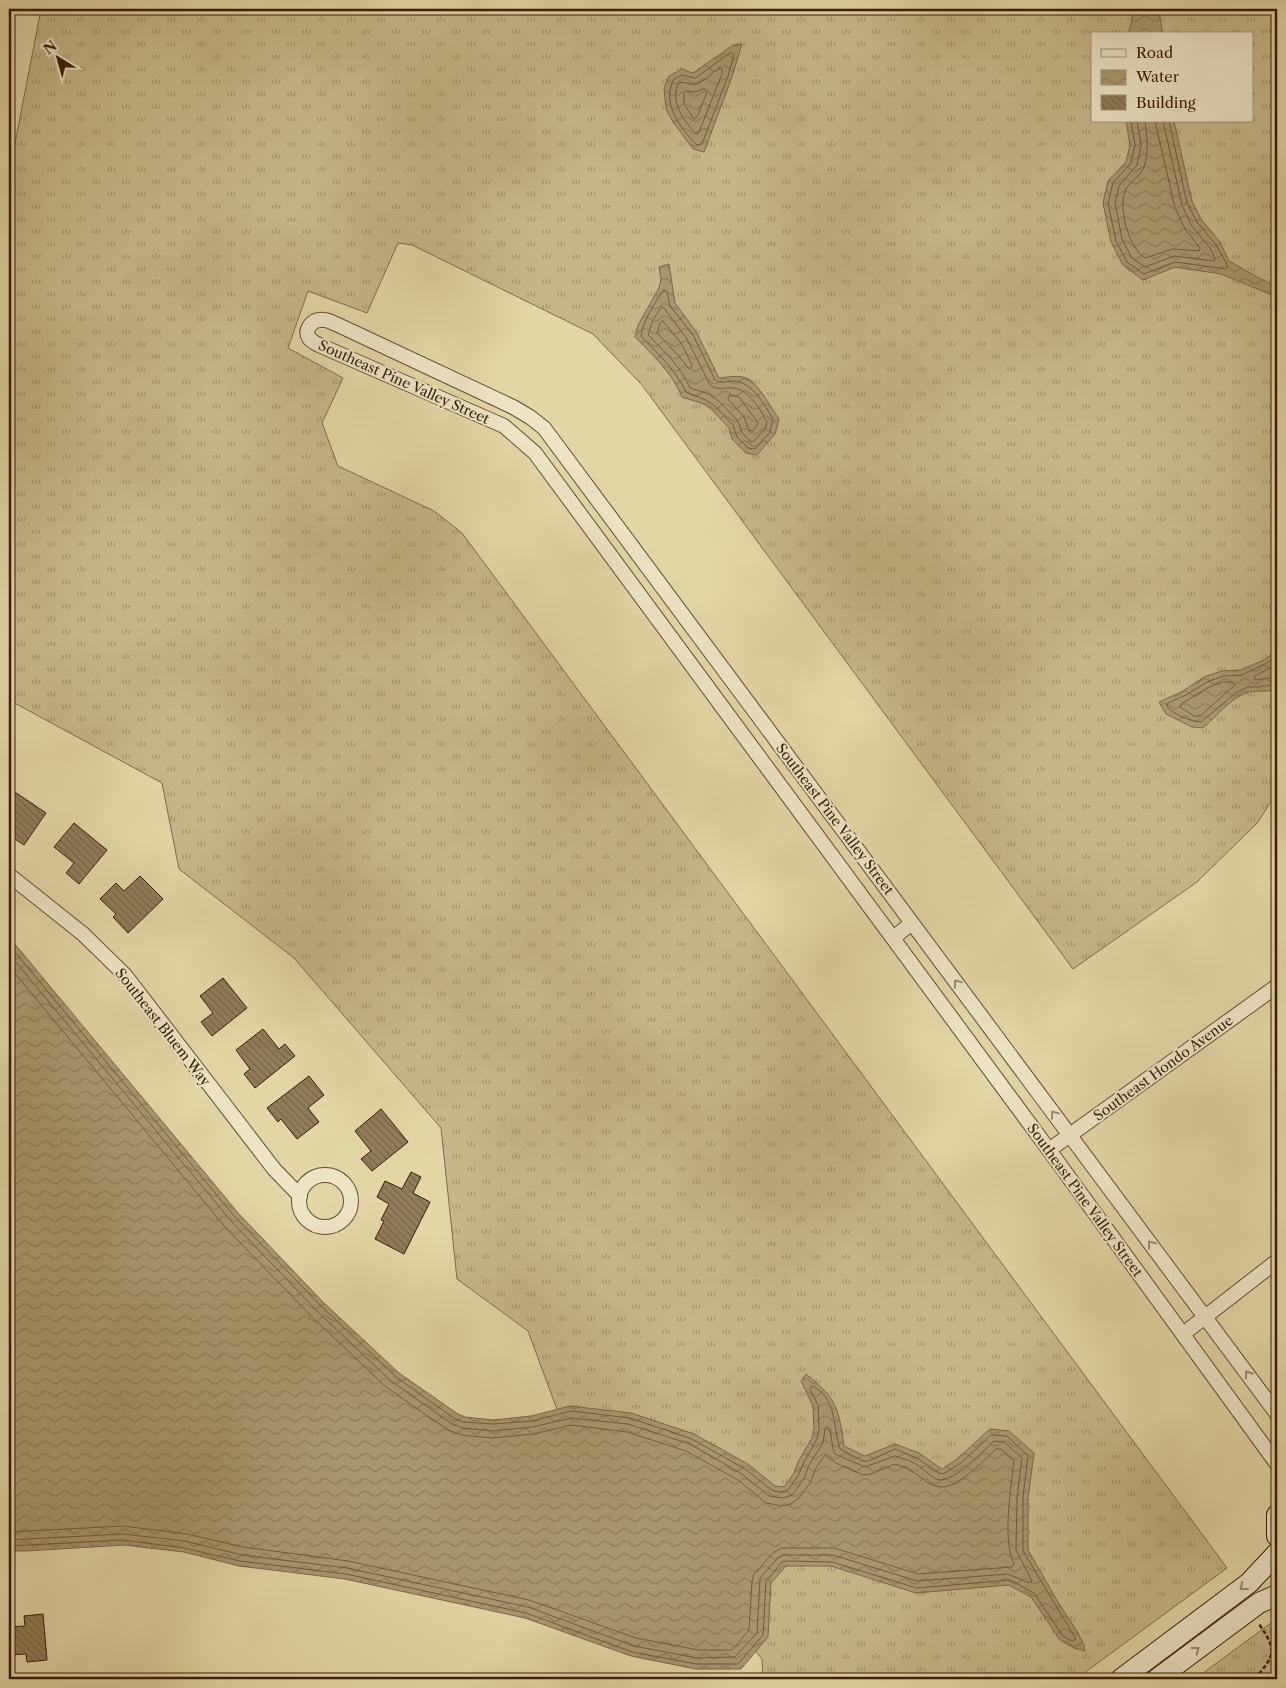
<svg xmlns="http://www.w3.org/2000/svg" width="1286" height="1688" font-family="'Libre Caslon Text',serif">
  <style>
    .grass { fill: url(#grass-tufts); stroke: #7f6a49; fill-rule: evenodd }
    .water { fill: url(#water-waves); stroke: #7c6646 }
    .lines { fill: none; stroke-linecap: round; stroke-linejoin: round }
    .shore { stroke: #705a3c; stroke-width: 1 }
    .building { fill: url(#building-back-hatch); stroke: #381d07 }
    .street-casing { stroke: #634b2f; stroke-width: 16 }
    .secondary-casing { stroke: #381d07; stroke-width: 22 }
    .path { stroke: #381d07; stroke-width: 2.5; stroke-dasharray: 4 2.5; stroke-linecap: butt }
    .street { stroke: #ede4c5; stroke-width: 14 }
    .secondary { stroke: #ede4c5; stroke-width: 20 }
    .oneway { stroke: #9c8a70 }
    .labels { text-anchor: middle; stroke-width: 4; stroke-linejoin: round; paint-order: stroke }
    .street-label { font-size: 14px; fill: #381d07; stroke: #ede4c5 }
  </style>
  <defs>
    <pattern id="grass-tufts" width="24" height="20" patternUnits="userSpaceOnUse" patternTransform="scale(1.25)"><rect width="24" height="20" fill="#c6b78b"/><path d="M3 7l-1-3M5 7V3M7 7l1-3M15 17l-1-3M17 17v-4M19 17l1-3" fill="none" stroke="#a29470"/></pattern>
    <pattern id="water-waves" width="16" height="10" patternUnits="userSpaceOnUse" patternTransform="scale(1.25)"><rect width="16" height="10" fill="#a99770"/><path d="M0 5q4-4 8 0t8 0" fill="none" stroke="#8b7b5a"/></pattern>
    <pattern id="building-back-hatch" width="6" height="6" patternUnits="userSpaceOnUse" patternTransform="scale(1.25)"><rect width="6" height="6" fill="#917d5a"/><path d="M-1 5l2 2M0 0l6 6M5-1l2 2" fill="none" stroke="#776648"/></pattern>
  </defs>
  <rect width="100%" height="100%" fill="#e3d6a6"/>
  <filter id="stains"><feTurbulence type="fractalNoise" baseFrequency=".004" numOctaves="4"/><feColorMatrix values="0 0 0 0 .2 0 0 0 0 .09 0 0 0 0 .02 0 0 0 .5 -.17"/></filter>
  <radialGradient id="worn" r=".72"><stop offset=".6" stop-color="#630" stop-opacity="0"/><stop offset="1" stop-color="#630" stop-opacity=".3"/></radialGradient>
  <g class="grass">
    <path d="M41,9H1277V792L1258,822L1197,882L1073,969L642,385L593,334L412,245L398,243L367,313L308,291L288,348L343,378L322,423L338,466L434,511L462,533L1227,1568L1076,1679H763L762,1659L558,1412L528,1331L457,1279L441,1128L294,958L179,869L162,783L9,700V161L12,159ZM1092,34H1252V121H1092Z"/>
    <polygon points="1271,1623 1277,1630 1277,1679 1195,1679"/>
  </g>
  <g class="water">
    <polygon points="1135,9 1158,9 1163,34 1128,34"/>
    <polygon points="742,44 732,77 704,152 693,149 673,122 666,109 664,89 669,76 682,69 693,73 733,45"/>
    <polygon points="1126,121 1174,121 1192,201 1201,219 1220,242 1229,261 1259,278 1277,287 1277,297 1221,274 1175,267 1143,280 1123,265 1111,242 1103,203 1108,181 1126,162 1130,145"/>
    <path d="M669,264L675,303L697,333L719,378C728,377 742,374 750,380C760,387 772,409 779,419L775,434L757,455L746,453L732,439L729,428L713,411L704,404L682,397C672,373 653,355 635,337L638,325L659,288L661,280L659,267Z"/>
    <path d="M1277,653V688C1266,694 1256,689 1246,693C1230,699 1217,716 1203,728L1192,727L1166,714L1159,702L1183,691L1204,677L1222,671L1240,670L1264,660L1272,654Z"/>
    <path d="M9,937L239,1214L324,1303L399,1373L458,1414L465,1417L493,1420L531,1416L570,1406L631,1413L694,1434L748,1464L775,1486L784,1487L794,1473L799,1460L812,1438L814,1429L813,1406L801,1381L806,1374C836,1398 839,1408 844,1446L865,1456L895,1444L919,1453L942,1469L957,1459L990,1429L1009,1431L1034,1453L1028,1499V1550L1058,1602L1078,1633L1084,1645L1085,1651L1074,1648L1060,1640L1031,1597L1009,1585L916,1593L831,1566H786L771,1583L768,1637L741,1669H696L631,1656L525,1618L345,1579L239,1566L184,1552L124,1545L26,1551H9Z"/>
  </g>
  <g class="lines">
    <g class="shore">
      <path d="M730,53H732L734,55L728,76L702,144L697,145C680,128 661,103 674,79L682,75L695,78Z"/>
      <path d="M719,68L722,69V74L699,132L696,134C684,121 669,101 679,83C685,81 689,85 695,84C703,83 712,73 719,68Z"/>
      <polygon points="704,89 706,90 707,92 697,117 694,119 684,104 684,93 686,91 695,92"/>
      <polyline points="1131,121 1135,145 1131,163 1113,183 1108,203 1116,241 1127,262 1144,274 1175,262 1226,269 1228,266 1216,245 1197,222 1187,203 1169,121"/>
      <polyline points="1137,121 1141,145 1137,165 1119,186 1115,203 1122,239 1132,258 1145,267 1174,256 1214,261 1215,258 1210,248 1191,225 1182,205 1163,121"/>
      <path d="M1145,121C1147,138 1149,151 1144,167C1140,177 1129,182 1125,191C1118,209 1129,248 1145,258L1173,249L1199,251L1200,248L1185,229L1175,208L1155,121"/>
      <path d="M664,290L667,292L670,306L693,335L715,380C721,384 727,381 734,381C753,382 764,405 773,419L770,432L755,449L748,448L737,437L733,425L716,407L706,400L686,392C676,370 658,354 641,336C643,321 655,302 664,290Z"/>
      <path d="M662,307L664,308L687,339L710,385C719,391 725,387 734,388C748,389 761,410 767,422L765,429L753,442L750,441L742,433L738,421L721,403L709,394L690,388C681,367 664,351 648,335L653,320Z"/>
      <polygon points="663,321 681,343 692,365 691,368 688,368 678,355 657,333 660,324"/>
      <polygon points="730,395 739,397 758,423 753,431 749,430 744,417 728,399"/>
      <path d="M1277,658L1242,675L1223,676L1207,682L1186,695L1168,703L1167,706C1172,714 1192,722 1201,722L1237,692L1248,687H1259L1277,684"/>
      <polyline points="1277,664 1255,676 1254,678 1255,680 1277,677"/>
      <polygon points="1224,682 1233,682 1235,685 1200,716 1194,716 1180,707 1181,704 1209,687"/>
      <path d="M9,945L235,1217L321,1306L396,1377L455,1419L464,1422L493,1424L532,1421L571,1411L630,1418L692,1439L745,1469L773,1491L784,1492L788,1490L798,1476L804,1462L817,1439L819,1429L818,1405L810,1389L812,1386C837,1397 833,1428 840,1449L863,1461H868L895,1449L917,1458L939,1473L943,1474L961,1463L991,1435L1007,1436L1028,1456L1023,1498V1551L1076,1639L1072,1641L1063,1636L1034,1593L1010,1580L917,1588L832,1562L787,1561L782,1562L766,1581L763,1635L738,1664H696L632,1652L526,1613L346,1574L240,1561L184,1548L123,1540L9,1546"/>
      <path d="M9,954L231,1221L317,1311L391,1381L452,1424L463,1428L492,1431L533,1427L571,1418L628,1424L690,1444L742,1474L769,1496L783,1498L792,1495L804,1479L809,1465L823,1443L825,1429L827,1427L830,1429L833,1449L835,1454L865,1467L895,1456C901,1458 908,1460 914,1463C922,1467 928,1475 936,1479C951,1486 983,1451 994,1441L1004,1442L1022,1458L1017,1498L1016,1550L1032,1581L1029,1583L1008,1574L917,1581L833,1555H784L778,1558L760,1578L757,1633L735,1657L697,1658L634,1646L528,1607L347,1568L242,1555L185,1541L123,1534L9,1540"/>
      <path d="M9,966L225,1227L311,1316L386,1387L448,1430L462,1435L492,1438L534,1434L571,1425L627,1432L686,1451L738,1480L766,1503L782,1506L791,1504L799,1498L810,1483L816,1468L825,1455L836,1463L863,1475L871,1474L895,1464C901,1466 907,1468 913,1472C920,1476 927,1484 936,1486C954,1493 983,1461 996,1449H1001L1014,1461C1011,1489 1002,1539 1014,1564L1012,1567L918,1574L834,1548H781L773,1553L754,1574L752,1581L749,1630L732,1650H698L636,1638L529,1600L348,1561L243,1547L187,1534L123,1526L9,1532"/>
    </g>
  </g>
  <g class="building">
    <polygon points="9,788 46,813 24,845 9,835"/>
    <polygon points="74,823 107,850 79,884 66,873 74,863 54,847"/>
    <polygon points="140,876 163,899 128,933 113,917 116,914 100,899 116,883 124,891"/>
    <polygon points="223,978 247,1008 212,1036 201,1022 213,1013 200,996"/>
    <polygon points="263,1029 279,1049 285,1044 295,1056 255,1088 244,1074 250,1069 236,1050"/>
    <polygon points="309,1076 324,1095 308,1108 319,1122 297,1139 281,1119 278,1122 267,1108"/>
    <polygon points="381,1109 408,1142 372,1171 361,1159 371,1151 355,1131"/>
    <polygon points="411,1172 421,1177 413,1193 430,1202 404,1254 375,1239 384,1221 381,1220 389,1204 377,1197 385,1181 402,1189"/>
    <polygon points="43,1614 47,1660 27,1662 26,1654 9,1655 9,1627 25,1626 24,1616"/>
  </g>
  <g class="lines">
    <defs>
      <g id="street">
        <polyline points="9,875 83,934 125,975 274,1169 300,1196"/>
        <polyline points="893,938 912,923"/>
        <polyline points="1049,1150 1277,986"/>
        <circle cx="325" cy="1201" r="26"/>
        <polyline points="1183,1334 1277,1261"/>
        <path d="M1277,1414L544,428L530,417L513,407L336,324C331,322 326,319 320,320C312,320 304,330 309,338C311,341 315,343 319,345L504,426L535,453L1049,1150L1277,1464"/>
      </g>
      <g id="secondary">
        <polyline points="1277,1515 1277,1536"/>
        <polyline points="1121,1679 1249,1583 1277,1553"/>
        <polyline points="1157,1679 1259,1603 1277,1595"/>
      </g>
    </defs>
    <use href="#street" class="street-casing"/>
    <use href="#secondary" class="secondary-casing"/>
    <path class="path" d="M1255,1679C1275,1654 1278,1652 1259,1624"/>
    <use href="#street" class="street"/>
    <use href="#secondary" class="secondary"/>
  </g>
  <defs><path id="oneway-chevron" d="M-2-3.5L2.5 0L-2 3.5" fill="none" stroke-width="1.6" stroke-linecap="round" stroke-linejoin="round" transform="scale(1.25)"/></defs>
  <g class="oneway">
    <use href="#oneway-chevron" transform="translate(957 983) rotate(-127)"/>
    <use href="#oneway-chevron" transform="translate(1054 1114) rotate(-127)"/>
    <use href="#oneway-chevron" transform="translate(1151 1244) rotate(-127)"/>
    <use href="#oneway-chevron" transform="translate(1248 1374) rotate(-126)"/>
    <use href="#oneway-chevron" transform="translate(1243 1587) rotate(142)"/>
    <use href="#oneway-chevron" transform="translate(1196 1650) rotate(-37)"/>
  </g>
  <g class="labels">
    <g class="street-label">
      <text transform="translate(404 382) rotate(24)" y="5">Southeast Pine Valley Street</text>
      <text transform="translate(835 819) rotate(53)" y="5">Southeast Pine Valley Street</text>
      <text transform="translate(163 1027) rotate(52)" y="5">Southeast Bluem Way</text>
      <text transform="translate(1163 1068) rotate(-36)" y="5">Southeast Hondo Avenue</text>
      <text transform="translate(1085 1200) rotate(54)" y="5">Southeast Pine Valley Street</text>
    </g>
  </g>
  <rect width="1286" height="1688" fill="none" stroke="#e3d6a6" stroke-width="30"/>
  <rect x="10" y="10" width="1266" height="1668" fill="none" stroke="#381d07" stroke-width="2.5"/>
  <rect x="15" y="15" width="1256" height="1658" fill="none" stroke="#381d07"/>
  <rect x="1091" y="32" width="162" height="90" fill="#ede4c5" stroke="#a59479"/>
  <rect x="1101" y="49" width="25" height="8" fill="#ede4c5" stroke="#a59479"/>
  <text x="1136" y="58" font-size="15" fill="#381d07">Road</text>
  <rect x="1101" y="70" width="25" height="15" fill="url(#water-waves)" stroke="#a59479"/>
  <text x="1136" y="82" font-size="15" fill="#381d07">Water</text>
  <rect x="1101" y="95" width="25" height="15" fill="url(#building-back-hatch)" stroke="#a59479"/>
  <text x="1136" y="108" font-size="15" fill="#381d07">Building</text>
  <g transform="translate(58 58) rotate(323)" stroke="#ede4c5" stroke-width="4" paint-order="stroke">
  <path d="M0-4L9 19L0 12L-9 19Z" fill="#381d07"/>
  <text y="-8" font-size="14" font-weight="bold" text-anchor="middle" fill="#381d07">N</text>
  </g>
  <rect width="100%" height="100%" filter="url(#stains)"/>
  <rect width="100%" height="100%" fill="url(#worn)"/>
</svg>
